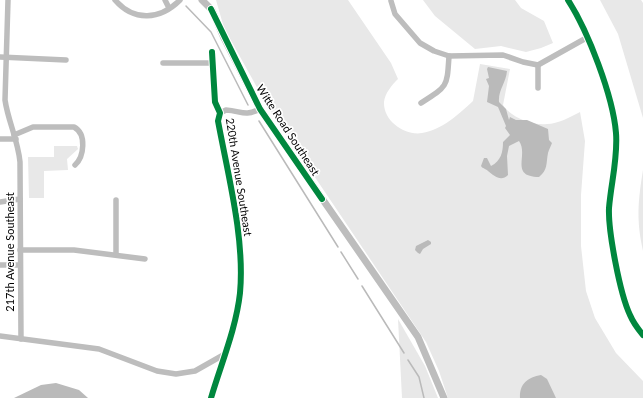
<svg xmlns="http://www.w3.org/2000/svg" width="643" height="398" font-family="Lato,sans-serif">
  <style>
    .green { fill: #e8e8e8 }
    .water { fill: #bababa }
    .lines { fill: none; stroke-linecap: round; stroke-linejoin: round }
    .stream { stroke: #bababa; stroke-width: 1.5 }
    .minor { stroke: #bdbdbd; stroke-width: 5.5 }
    .tertiary { stroke: #bdbdbd; stroke-width: 7 }
    .cycleway-casing { stroke: #fff; stroke-width: 8 }
    .cycleway { stroke: #00873e; stroke-width: 6 }
    .labels { text-anchor: middle; stroke-width: 3.5; stroke-linejoin: round; paint-order: stroke }
    .street-label { font-size: 11px; fill: #000; stroke: #fff }
  </style>
  <rect width="100%" height="100%" fill="#fff"/>
  <g class="green">
    <path d="M216,0H348L391,63L398,79C392,85 385,93 384,102C383,121 405,136 422,133C442,130 459,114 473,101L480,64L510,69L503,105C510,117 534,126 547,124C558,124 570,117 580,112L585,141L581,195V246L586,291L595,318L616,353L643,381V398H448L439,371L426,342L269,109L224,28Z"/>
    <polygon points="423,0 515,0 521,8 544,21 553,43 541,48 526,52 501,46 475,49 435,16"/>
    <polygon points="600,0 641,0 643,3 643,118 618,34"/>
    <polygon points="54,146 77,146 78,149 67,159 68,170 44,171 44,198 29,198 28,157 54,157"/>
    <path d="M643,170V251C636,220 638,201 643,170Z"/>
    <polygon points="398,319 425,366 438,398 402,398"/>
  </g>
  <g class="water">
    <path d="M488,67L507,71C506,83 498,90 499,102L506,109L509,120L510,117L516,120H527L548,129L549,140L552,143C551,146 549,149 548,153C546,163 548,170 539,177C509,176 529,155 519,141L509,146L507,156L508,175C501,182 494,176 488,171C485,168 483,169 481,166L484,158H487L491,166C501,161 503,152 503,142L510,135L505,128L506,126L498,107L487,102L489,86L486,79L489,78L487,69Z"/>
    <polygon points="428,240 431,242 431,244 423,249 420,254 418,253 415,250 416,246"/>
    <path d="M541,375L547,379L556,398H520C519,384 528,377 541,375Z"/>
    <polygon points="56,383 79,390 88,398 14,398 41,385"/>
  </g>
  <g class="lines">
    <g class="stream">
      <polyline points="186,6 211,32 248,105"/>
      <polyline points="259,121 338,247"/>
      <polyline points="341,252 358,279"/>
      <polyline points="362,286 404,353"/>
      <polyline points="408,360 419,377 424,398"/>
    </g>
    <g class="minor">
      <path d="M8,0L5,100C8,121 18,140 20,162L21,339"/>
      <path d="M115,0C134,22 160,20 180,0"/>
      <polyline points="165,0 169,8"/>
      <path d="M568,0C588,31 613,96 616,133C618,158 611,183 609,208C608,231 620,294 630,315C633,322 638,329 643,335"/>
      <polyline points="391,1 395,14 420,43 434,51 449,56 503,55 523,62 538,65 588,37"/>
      <polyline points="0,57 66,60"/>
      <polyline points="163,63 212,63"/>
      <polyline points="538,88 538,65"/>
      <path d="M421,103C448,86 447,87 449,56"/>
      <path d="M220,113L226,110C242,111 244,117 260,109"/>
      <path d="M14,135L33,127H74C87,134 84,157 75,165"/>
      <polyline points="0,139 16,139"/>
      <polyline points="0,202 20,199"/>
      <polyline points="20,250 74,250 145,259"/>
      <polyline points="116,254 116,200"/>
      <polyline points="0,265 20,265"/>
      <polyline points="0,336 99,349 157,371 176,374 195,371 225,354"/>
      <path d="M211,398C221,364 236,329 240,293C245,239 228,175 218,121L220,113L215,102L212,52"/>
    </g>
    <polyline class="tertiary" points="202,0 212,10 224,38 260,109 418,337 444,398"/>
    <defs>
      <g id="cycleway">
        <path d="M568,0C588,31 613,96 616,133C618,158 611,183 609,208C608,231 620,294 630,315C633,322 638,329 643,335"/>
        <polyline points="211,9 260,109 322,199"/>
        <path d="M211,398C221,364 236,329 240,293C245,239 228,175 218,121L220,113L215,102L212,52"/>
      </g>
    </defs>
    <use href="#cycleway" class="cycleway-casing"/>
    <use href="#cycleway" class="cycleway"/>
  </g>
  <g class="labels">
    <g class="street-label">
      <text transform="translate(288 130) rotate(57)" y="4">Witte Road Southeast</text>
      <text transform="translate(239 177) rotate(81)" y="4">220th Avenue Southeast</text>
      <text transform="translate(10 252) rotate(-90)" y="4">217th Avenue Southeast</text>
    </g>
  </g>
</svg>
